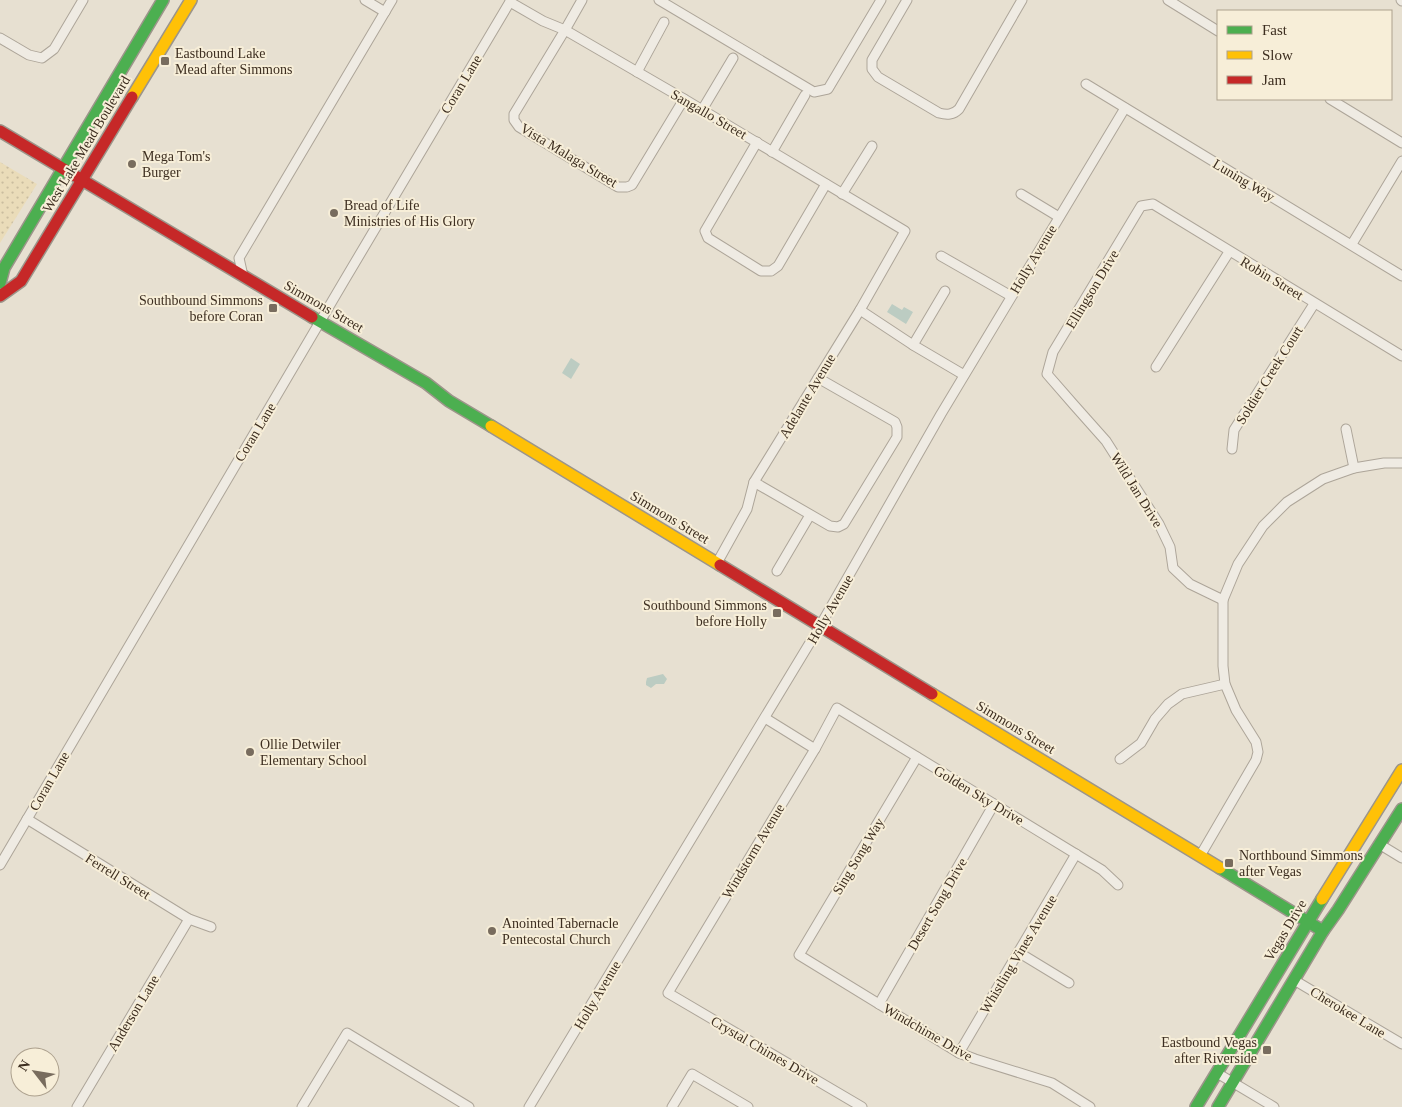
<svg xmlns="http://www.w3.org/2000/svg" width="1402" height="1107" font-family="Georgia,serif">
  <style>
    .sand { fill: url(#sand-dots) }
    .water { fill: #bcccc2 }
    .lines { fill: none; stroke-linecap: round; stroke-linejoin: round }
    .street-casing { stroke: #ada599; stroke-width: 11 }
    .fast-casing { stroke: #9c958a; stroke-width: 14 }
    .slow-casing { stroke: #9c958a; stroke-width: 14 }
    .jam-casing { stroke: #9c958a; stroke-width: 14 }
    .street { stroke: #efebe3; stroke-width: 9 }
    .fast { stroke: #4caf50; stroke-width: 11 }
    .slow { stroke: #ffc107; stroke-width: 11 }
    .jam { stroke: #c62828; stroke-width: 11 }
    .poi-dot { fill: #786c5e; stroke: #f7eed8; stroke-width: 2 }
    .labels { text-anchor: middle; stroke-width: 4; stroke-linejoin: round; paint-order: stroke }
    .poi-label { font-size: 14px; fill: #3d2e20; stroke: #f7eed8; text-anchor: start }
    .street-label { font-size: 14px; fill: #3d2e20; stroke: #f7eed8 }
  </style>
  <defs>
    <pattern id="sand-dots" width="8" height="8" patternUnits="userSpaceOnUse" patternTransform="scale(1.25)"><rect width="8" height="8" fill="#eadcb9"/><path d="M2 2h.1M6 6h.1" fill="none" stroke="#cabd9f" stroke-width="1.8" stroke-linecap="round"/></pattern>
  </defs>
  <rect width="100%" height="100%" fill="#e7e0d1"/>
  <polygon class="sand" points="0,162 37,184 0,243"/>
  <g class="water">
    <polygon points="892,304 902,310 904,307 913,312 906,324 887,312"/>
    <polygon points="571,358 580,364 571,379 562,373"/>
    <polygon points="663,674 667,679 664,684 656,684 651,688 646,685 646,682 647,678"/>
  </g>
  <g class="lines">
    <defs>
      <g id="street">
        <polyline points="365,0 385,12"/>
        <polyline points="582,0 565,30 514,114 514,120 519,127 618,187 627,187 632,185 684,99"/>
        <polyline points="659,0 814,92 828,89 881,0"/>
        <path d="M907,0L872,60V69L878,77L939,113C947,115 953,115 959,109L1022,0"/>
        <polyline points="1168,0 1218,31"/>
        <polyline points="1401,0 1402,1"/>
        <polyline points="510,2 543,21 565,30 684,99 905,231 860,310 754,482 747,509 717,563"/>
        <polyline points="0,38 29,55 42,58 54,49 83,0"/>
        <polyline points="637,72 664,22"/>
        <polyline points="1086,84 1402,276"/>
        <polyline points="1330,99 1402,143"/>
        <polyline points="702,110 733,58"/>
        <polyline points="757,142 705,231 708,238 761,271 771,271 778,266 826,184"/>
        <polyline points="772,152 805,95"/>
        <polyline points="842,194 872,146"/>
        <polyline points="1021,194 1059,217"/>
        <polyline points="1352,244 1402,161"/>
        <polyline points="941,256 1011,296"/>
        <polyline points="243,276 239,258 392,0"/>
        <polyline points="860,310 913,345 964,375"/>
        <polyline points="913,345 945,291"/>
        <polyline points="1156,367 1229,252"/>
        <polyline points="1346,429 1354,468"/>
        <polyline points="1232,449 1234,430 1314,304"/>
        <polyline points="754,482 830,526 838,527 844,524 897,437 897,427 895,422 818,378"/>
        <polyline points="777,571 810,515"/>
        <polyline points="1223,600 1190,584 1173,568 1170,547 1159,524 1106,441 1074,405 1047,374 1053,352 1141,206 1153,204 1402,356"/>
        <polyline points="765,718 815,749"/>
        <polyline points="917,757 799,955 959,1053 975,1059 1052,1083 1090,1107"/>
        <polyline points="1120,759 1141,743 1155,719 1168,704 1182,694 1225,684"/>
        <polyline points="27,819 189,919 211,927"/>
        <polyline points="1379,844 1402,858"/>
        <polyline points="1200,856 1256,760 1258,752 1256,742 1236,710 1225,684 1223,666 1223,600 1238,564 1263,526 1287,502 1323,479 1354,468 1384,463 1402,463"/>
        <polyline points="0,865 344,281 511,0"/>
        <polyline points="1018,952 1069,983"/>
        <polyline points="1294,980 1402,1044"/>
        <polyline points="879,1004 994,804"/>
        <polyline points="959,1053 1076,854"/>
        <polyline points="1217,1073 1274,1107"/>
        <polyline points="77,1107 189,919"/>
        <polyline points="302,1107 347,1033 469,1107"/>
        <polyline points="529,1107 820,626 941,414 1125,108"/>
        <polyline points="672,1107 692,1074 748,1107"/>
        <polyline points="862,1107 668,993 815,749 837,708 1102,870 1118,885"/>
      </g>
      <g id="fast">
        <polyline points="0,283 4,268 163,0"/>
        <polyline points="312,317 426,383 449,401 491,426"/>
        <polyline points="1220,868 1323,931"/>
        <polyline points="1196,1107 1322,899"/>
        <polyline points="1218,1107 1323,931 1338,910 1402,809"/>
      </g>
      <g id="slow">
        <polyline points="132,97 191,0"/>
        <polyline points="491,426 720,565"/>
        <polyline points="932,694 1220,868"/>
        <polyline points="1322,899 1402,770"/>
      </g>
      <g id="jam">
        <polyline points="0,131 312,317"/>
        <polyline points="0,296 21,281 132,97"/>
        <polyline points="720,565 932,694"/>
      </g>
    </defs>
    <use href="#street" class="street-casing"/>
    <use href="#fast" class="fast-casing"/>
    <use href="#slow" class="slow-casing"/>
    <use href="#jam" class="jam-casing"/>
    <use href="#street" class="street"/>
    <use href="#fast" class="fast"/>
    <use href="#slow" class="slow"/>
    <use href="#jam" class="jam"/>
  </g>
  <g class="poi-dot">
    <rect x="160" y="56" width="10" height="10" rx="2.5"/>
    <circle cx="132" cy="164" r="5"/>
    <circle cx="334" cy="213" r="5"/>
    <rect x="268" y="303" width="10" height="10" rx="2.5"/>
    <rect x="772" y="608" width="10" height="10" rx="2.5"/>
    <circle cx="250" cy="752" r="5"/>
    <rect x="1224" y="858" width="10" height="10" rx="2.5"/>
    <circle cx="492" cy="931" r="5"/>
    <rect x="1262" y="1045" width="10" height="10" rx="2.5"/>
  </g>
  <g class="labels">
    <g class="poi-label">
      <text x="175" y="58">Eastbound Lake<tspan x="175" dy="16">Mead after Simmons</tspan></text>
      <text x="142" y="161">Mega Tom's<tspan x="142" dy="16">Burger</tspan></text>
      <text x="344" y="210">Bread of Life<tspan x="344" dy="16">Ministries of His Glory</tspan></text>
      <text x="263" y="305" text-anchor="end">Southbound Simmons<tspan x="263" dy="16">before Coran</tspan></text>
      <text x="767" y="610" text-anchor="end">Southbound Simmons<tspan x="767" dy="16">before Holly</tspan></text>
      <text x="260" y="749">Ollie Detwiler<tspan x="260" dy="16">Elementary School</tspan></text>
      <text x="1239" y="860">Northbound Simmons<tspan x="1239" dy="16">after Vegas</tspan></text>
      <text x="502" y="928">Anointed Tabernacle<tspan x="502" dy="16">Pentecostal Church</tspan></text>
      <text x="1257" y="1047" text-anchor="end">Eastbound Vegas<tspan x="1257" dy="16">after Riverside</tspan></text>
    </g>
    <g class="street-label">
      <text transform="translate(461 84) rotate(-59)" y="5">Coran Lane</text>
      <text transform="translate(709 114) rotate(30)" y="5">Sangallo Street</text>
      <text transform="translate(86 144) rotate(-59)" y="5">West Lake Mead Boulevard</text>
      <text transform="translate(569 155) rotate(31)" y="5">Vista Malaga Street</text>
      <text transform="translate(1244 180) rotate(31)" y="5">Luning Way</text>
      <text transform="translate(1033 259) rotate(-59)" y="5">Holly Avenue</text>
      <text transform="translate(1272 278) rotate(31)" y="5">Robin Street</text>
      <text transform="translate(1092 289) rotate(-59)" y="5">Ellingson Drive</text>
      <text transform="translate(324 306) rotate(30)" y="5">Simmons Street</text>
      <text transform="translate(1269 375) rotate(-58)" y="5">Soldier Creek Court</text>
      <text transform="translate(807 396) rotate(-59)" y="5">Adelante Avenue</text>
      <text transform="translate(255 432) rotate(-59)" y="5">Coran Lane</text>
      <text transform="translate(1137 490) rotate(58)" y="5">Wild Jan Drive</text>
      <text transform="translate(670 517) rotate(31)" y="5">Simmons Street</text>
      <text transform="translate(830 609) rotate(-60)" y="5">Holly Avenue</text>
      <text transform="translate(1016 727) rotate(31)" y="5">Simmons Street</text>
      <text transform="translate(49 781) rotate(-60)" y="5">Coran Lane</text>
      <text transform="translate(979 795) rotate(31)" y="5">Golden Sky Drive</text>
      <text transform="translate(753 851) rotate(-59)" y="5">Windstorm Avenue</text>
      <text transform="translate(858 856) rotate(-59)" y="5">Sing Song Way</text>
      <text transform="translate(118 876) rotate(32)" y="5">Ferrell Street</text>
      <text transform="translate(937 904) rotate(-60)" y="5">Desert Song Drive</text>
      <text transform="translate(1285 930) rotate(-59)" y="5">Vegas Drive</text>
      <text transform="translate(1018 954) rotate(-59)" y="5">Whistling Vines Avenue</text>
      <text transform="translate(597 995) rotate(-59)" y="5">Holly Avenue</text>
      <text transform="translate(1348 1012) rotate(31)" y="5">Cherokee Lane</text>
      <text transform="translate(133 1013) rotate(-59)" y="5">Anderson Lane</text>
      <text transform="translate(928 1032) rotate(30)" y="5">Windchime Drive</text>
      <text transform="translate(765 1050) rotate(30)" y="5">Crystal Chimes Drive</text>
    </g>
  </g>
  <rect x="1217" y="10" width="175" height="90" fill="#f7eed8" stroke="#ada18e"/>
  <rect x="1227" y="26" width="25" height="8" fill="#4caf50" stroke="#ada18e"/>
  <text x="1262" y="35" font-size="15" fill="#3d2e20">Fast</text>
  <rect x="1227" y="51" width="25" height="8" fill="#ffc107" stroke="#ada18e"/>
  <text x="1262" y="60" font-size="15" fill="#3d2e20">Slow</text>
  <rect x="1227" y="76" width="25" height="8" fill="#c62828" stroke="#ada18e"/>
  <text x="1262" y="85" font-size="15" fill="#3d2e20">Jam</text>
  <g transform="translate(35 1072) rotate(301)"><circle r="24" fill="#f7eed8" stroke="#ada18e"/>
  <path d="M0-4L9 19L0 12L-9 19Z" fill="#786c5e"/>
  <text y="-8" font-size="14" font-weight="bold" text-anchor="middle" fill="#3d2e20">N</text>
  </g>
</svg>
